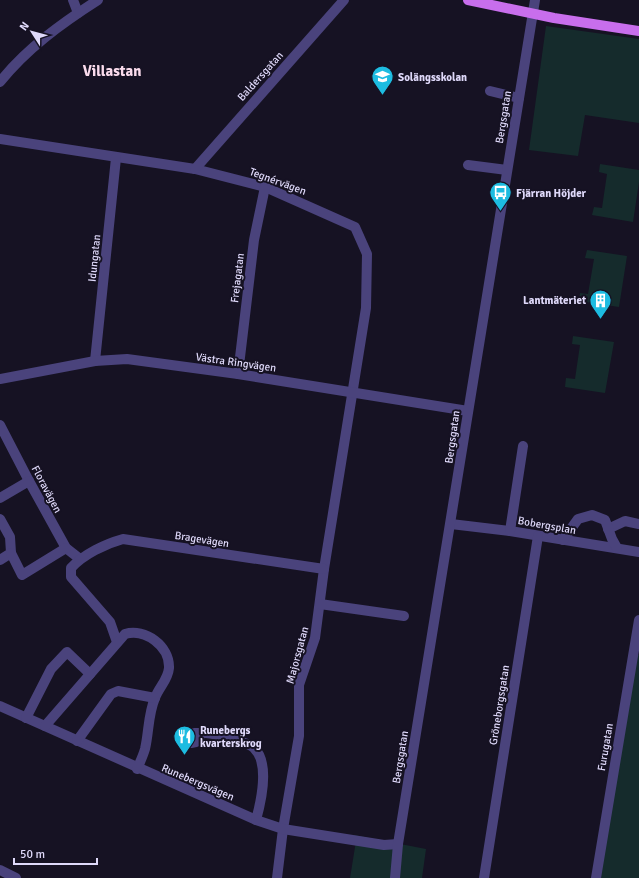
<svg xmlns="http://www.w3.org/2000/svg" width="639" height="878" font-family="Signika,sans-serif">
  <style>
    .green { fill: #152b2c }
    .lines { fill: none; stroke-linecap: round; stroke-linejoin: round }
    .minor { stroke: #4a437c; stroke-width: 10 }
    .major { stroke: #c86eec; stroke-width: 10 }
    .labels { text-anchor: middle; stroke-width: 4; stroke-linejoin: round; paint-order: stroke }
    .street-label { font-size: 11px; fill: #dfd9fa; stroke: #161223 }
    .poi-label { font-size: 11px; font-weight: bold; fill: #dfd9fa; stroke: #161223; text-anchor: start }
    .district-label { font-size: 15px; font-weight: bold; fill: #fadbec; stroke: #161223 }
  </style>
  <rect width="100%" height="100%" fill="#161223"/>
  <g class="green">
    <polygon points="546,26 639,39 639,123 585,115 578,156 529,150"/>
    <polygon points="600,164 639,170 639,182 633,222 592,215 594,207 602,208 607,174 599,172"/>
    <polygon points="587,250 627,256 619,307 579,301 580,293 588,294 594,259 585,258"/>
    <polygon points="573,336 614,342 605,393 565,387 566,378 575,379 580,345 572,344"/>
    <polygon points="634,654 639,655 639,878 596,878"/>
    <polygon points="354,835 426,849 422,878 350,878 356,841"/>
  </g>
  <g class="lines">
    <g class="minor">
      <polyline points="73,0 78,13"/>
      <path d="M0,82C26,49 62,23 98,0"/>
      <polyline points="490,91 519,98"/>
      <polyline points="0,139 195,169 265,187 355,227 367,254 366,308 324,569 315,638 299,685 299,736 283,829 277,878"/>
      <polyline points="468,165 507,170"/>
      <polyline points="195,169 344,0"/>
      <polyline points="95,361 116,158"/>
      <polyline points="238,374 254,240 265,187"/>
      <polyline points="0,379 95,361 127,359 238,374 468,411"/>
      <polyline points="0,425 29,481 66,548 80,559"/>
      <polyline points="0,498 29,481"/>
      <polyline points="0,519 10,537 11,553 0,560"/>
      <polyline points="451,524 510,531 639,552"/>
      <polyline points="608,529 625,521 639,524"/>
      <polyline points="510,531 523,446"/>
      <polyline points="563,540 578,519 592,515 605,520 612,539 617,548"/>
      <polyline points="11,553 22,575 66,548"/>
      <polyline points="320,604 404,616"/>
      <path d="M117,642L110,622L71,577V568C84,554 105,544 123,539L324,569"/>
      <polyline points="0,706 256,820 283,829 384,845 398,844"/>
      <polyline points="26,718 51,669 67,652 90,674"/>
      <path d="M45,726L125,634C145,628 170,646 169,668C168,680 159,687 155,698C148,714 149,732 145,749C143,756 140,762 137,769"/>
      <path d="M203,731L196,742L191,743L188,738L189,734C205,731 216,734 231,739C238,741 249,743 254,748C270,763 261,802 256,820"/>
      <polyline points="77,741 111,694 118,691 155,698"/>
      <polyline points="0,870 16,878"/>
      <polyline points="395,878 398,844 535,0"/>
      <polyline points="484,878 538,536"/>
      <polyline points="596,878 639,620"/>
    </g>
    <polyline class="major" points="468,0 554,18 639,31"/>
  </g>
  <defs>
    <symbol id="school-pin" viewBox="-11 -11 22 30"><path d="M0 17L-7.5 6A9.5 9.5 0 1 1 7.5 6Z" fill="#1dbce1" stroke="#161223"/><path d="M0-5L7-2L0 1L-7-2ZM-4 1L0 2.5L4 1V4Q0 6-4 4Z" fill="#fff"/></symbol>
    <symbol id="bus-pin" viewBox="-11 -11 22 30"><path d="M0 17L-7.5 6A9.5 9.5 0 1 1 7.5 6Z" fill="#1dbce1" stroke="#161223"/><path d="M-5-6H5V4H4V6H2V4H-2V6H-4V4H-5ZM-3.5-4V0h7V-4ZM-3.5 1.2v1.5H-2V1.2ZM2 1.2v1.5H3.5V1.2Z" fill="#fff"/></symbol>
    <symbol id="building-pin" viewBox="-11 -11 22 30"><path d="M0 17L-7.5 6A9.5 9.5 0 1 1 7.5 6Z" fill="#1dbce1" stroke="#161223"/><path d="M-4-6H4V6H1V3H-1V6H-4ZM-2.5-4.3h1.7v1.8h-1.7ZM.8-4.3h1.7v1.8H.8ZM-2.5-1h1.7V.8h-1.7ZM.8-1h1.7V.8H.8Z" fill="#fff"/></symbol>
    <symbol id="restaurant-pin" viewBox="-11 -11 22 30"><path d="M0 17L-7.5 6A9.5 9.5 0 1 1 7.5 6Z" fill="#1dbce1" stroke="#161223"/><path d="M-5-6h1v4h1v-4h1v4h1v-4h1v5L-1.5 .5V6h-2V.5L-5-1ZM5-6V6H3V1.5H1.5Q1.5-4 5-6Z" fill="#fff"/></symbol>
  </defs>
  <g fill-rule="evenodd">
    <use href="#school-pin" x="370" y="64" width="25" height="34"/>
    <use href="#bus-pin" x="488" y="180" width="25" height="34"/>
    <use href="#building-pin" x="588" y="288" width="25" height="34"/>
    <use href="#restaurant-pin" x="172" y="724" width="25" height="34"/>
  </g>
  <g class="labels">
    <g class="street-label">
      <text transform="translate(260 76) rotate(-48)" y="4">Baldersgatan</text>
      <text transform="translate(503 117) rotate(-81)" y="4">Bergsgatan</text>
      <text transform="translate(278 181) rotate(20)" y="4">Tegnérvägen</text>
      <text transform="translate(94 258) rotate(-84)" y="4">Idungatan</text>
      <text transform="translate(237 278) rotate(-83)" y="4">Frejagatan</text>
      <text transform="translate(236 362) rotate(8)" y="4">Västra Ringvägen</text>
      <text transform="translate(452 437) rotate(-82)" y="4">Bergsgatan</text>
      <text transform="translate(47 489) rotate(62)" y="4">Floravägen</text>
      <text transform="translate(547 525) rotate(10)" y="4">Bobergsplan</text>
      <text transform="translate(202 539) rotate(9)" y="4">Bragevägen</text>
      <text transform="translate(297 655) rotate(-75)" y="4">Majorsgatan</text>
      <text transform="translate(499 705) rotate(-81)" y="4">Gröneborgsgatan</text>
      <text transform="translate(605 747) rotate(-80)" y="4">Furugatan</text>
      <text transform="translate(400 757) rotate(-81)" y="4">Bergsgatan</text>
      <text transform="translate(198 782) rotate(23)" y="4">Runebergsvägen</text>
    </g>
    <g class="poi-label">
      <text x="398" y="81">Solängsskolan</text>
      <text x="516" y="197">Fjärran Höjder</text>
      <text x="586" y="304" text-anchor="end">Lantmäteriet</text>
      <text x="200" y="734">Runebergs<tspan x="200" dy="13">kvarterskrog</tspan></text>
    </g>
    <g class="district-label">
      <text x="112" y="76">Villastan</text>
    </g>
  </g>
  <g transform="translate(32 32) rotate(306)" stroke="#161223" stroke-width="3" paint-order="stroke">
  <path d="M0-3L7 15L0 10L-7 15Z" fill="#dfd9fa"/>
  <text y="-6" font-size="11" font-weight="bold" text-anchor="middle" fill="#dfd9fa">N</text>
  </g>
  <path d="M14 858v6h83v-6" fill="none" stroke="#dfd9fa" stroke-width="2"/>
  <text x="20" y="858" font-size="12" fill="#dfd9fa" stroke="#161223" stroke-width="3" paint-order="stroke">50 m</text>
</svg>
